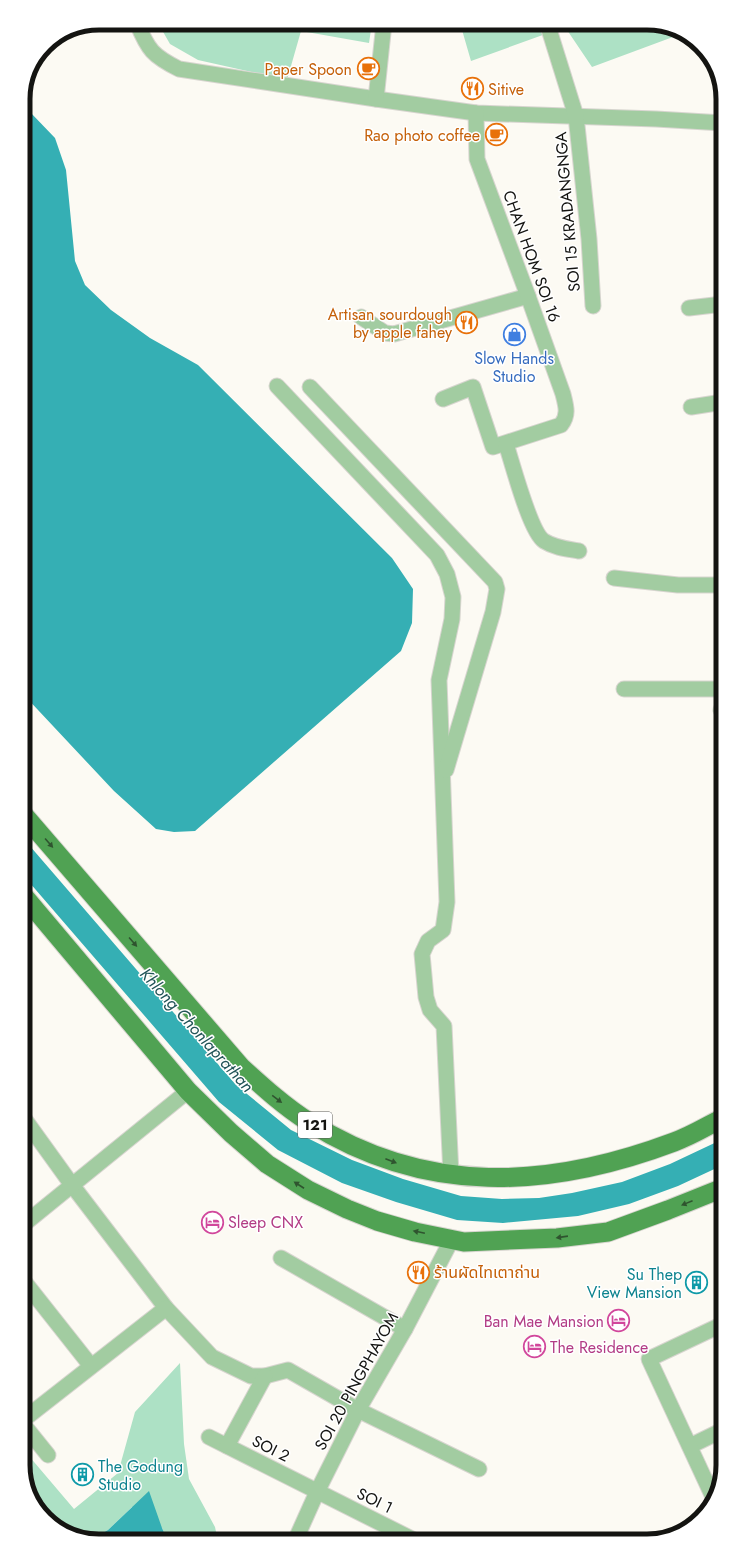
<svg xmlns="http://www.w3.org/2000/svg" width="746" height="1564" font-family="Jost,'Noto Sans Thai',sans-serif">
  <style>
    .green { fill: #ade1c5 }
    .water { fill: #35afb4 }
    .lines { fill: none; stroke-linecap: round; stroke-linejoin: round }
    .minor-casing { stroke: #d7d5cf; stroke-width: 17 }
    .major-casing { stroke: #d7d5cf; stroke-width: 21 }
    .minor { stroke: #a2cca1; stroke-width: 15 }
    .major { stroke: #50a253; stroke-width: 19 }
    .oneway { fill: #2f542f }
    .labels { text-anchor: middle; stroke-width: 3; stroke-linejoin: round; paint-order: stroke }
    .shield { fill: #fff; stroke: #5a5a58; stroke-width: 1 }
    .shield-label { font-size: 15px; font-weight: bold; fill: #141411 }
    .food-label { font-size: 16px; fill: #c56008; stroke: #fff; text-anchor: end }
    .street-label { font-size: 16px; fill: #141411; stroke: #fff }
    .shop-label { font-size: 16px; fill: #366cbe; stroke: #fff }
    .hotel-label { font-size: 16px; fill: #b23c85; stroke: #fff; text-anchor: start }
    .culture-label { font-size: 16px; fill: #0d838f; stroke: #fff; text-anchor: end }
    .water-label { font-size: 17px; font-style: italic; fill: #225457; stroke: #fff }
    .rim { fill: none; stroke: #141411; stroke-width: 5 }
  </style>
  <rect width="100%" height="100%" fill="#fcfaf3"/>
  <g class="green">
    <polygon points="158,23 372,23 369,43 301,31 287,80 198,60 170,44"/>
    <polygon points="460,23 653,23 681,34 592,67 565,27 471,61"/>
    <polygon points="180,1363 184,1444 189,1479 215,1527 218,1541 168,1541 162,1528 132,1507 108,1530 90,1540 56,1528 29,1494 23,1465 23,1449 74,1509 118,1473 135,1412"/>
  </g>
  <g class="water">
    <polygon points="23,110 30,112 55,138 66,170 75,261 85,285 111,310 150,338 198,365 392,558 413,589 412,623 401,651 195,831 174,832 156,829 114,791 23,694"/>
    <polygon points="23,838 236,1085 291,1130 352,1160 403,1179 461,1196 502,1199 539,1198 572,1193 622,1182 670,1164 723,1139 723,1165 678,1186 629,1204 578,1216 503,1223 457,1220 396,1202 342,1183 278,1150 219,1102 23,875"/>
    <polygon points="149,1491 162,1528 168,1541 94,1541 90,1540 108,1530"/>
  </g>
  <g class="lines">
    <defs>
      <g id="minor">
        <path d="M137,23C148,50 153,56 179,69L376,99L476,113L656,119L723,123"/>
        <polyline points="547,23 576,116 589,239 593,306"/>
        <polyline points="376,99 384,23"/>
        <polyline points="689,308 723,304"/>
        <polyline points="361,317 385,333 394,334 528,296"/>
        <polyline points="277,386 437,555 447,574 453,597 452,619 439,680 447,902 443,930 428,941 422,954 426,997 430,1010 444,1026 451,1175"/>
        <polyline points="310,387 495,582 497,589 493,612 446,770"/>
        <path d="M443,399L473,387L493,447L561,425C569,415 566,406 563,394L528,296L477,159L476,113"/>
        <polyline points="691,407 723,402"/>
        <path d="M506,444C512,462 530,532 544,541C555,548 567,549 579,551"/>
        <polyline points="614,578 678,585 723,585"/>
        <polyline points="624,689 723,689"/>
        <polyline points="721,710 723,709"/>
        <polyline points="23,1117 72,1185 166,1308 212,1357 251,1376 265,1376 288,1370 358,1410 479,1469"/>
        <polyline points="23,1225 188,1091"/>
        <polyline points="281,1258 405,1329"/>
        <polyline points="23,1280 91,1366"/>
        <polyline points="23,1420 166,1308"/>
        <polyline points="23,1424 48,1455"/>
        <polyline points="209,1437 416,1541"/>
        <polyline points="227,1446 265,1376"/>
        <polyline points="690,1446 723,1430"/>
        <polyline points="713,1497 649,1359 723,1324"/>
        <polyline points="295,1541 317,1492 358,1410 405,1329 452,1239"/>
      </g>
      <g id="major">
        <path d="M23,814L241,1067C263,1087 285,1107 309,1122C426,1196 549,1189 674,1142C691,1136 707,1126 723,1118"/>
        <polyline points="23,895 188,1091 231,1133 267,1164 308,1190 347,1209 377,1221 415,1232 464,1242 557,1238 608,1232 668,1210 723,1188"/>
      </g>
    </defs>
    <use href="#minor" class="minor-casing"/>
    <use href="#major" class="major-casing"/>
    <use href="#minor" class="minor"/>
    <use href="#major" class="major"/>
  </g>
  <defs><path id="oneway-solid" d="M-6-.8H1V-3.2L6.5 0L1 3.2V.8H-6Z"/></defs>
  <g class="oneway">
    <use href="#oneway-solid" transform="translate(49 843) rotate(49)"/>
    <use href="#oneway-solid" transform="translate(133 942) rotate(49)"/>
    <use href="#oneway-solid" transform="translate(277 1099) rotate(37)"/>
    <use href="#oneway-solid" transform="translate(391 1161) rotate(21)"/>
    <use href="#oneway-solid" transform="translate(299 1185) rotate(-147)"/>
    <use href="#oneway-solid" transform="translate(687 1203) rotate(158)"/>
    <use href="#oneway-solid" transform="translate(419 1232) rotate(-168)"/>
    <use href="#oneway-solid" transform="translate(562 1237) rotate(172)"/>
  </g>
  <defs>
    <symbol id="cafe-ring" viewBox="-11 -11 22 22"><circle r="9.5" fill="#fff" stroke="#e8710a" stroke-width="1.5"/><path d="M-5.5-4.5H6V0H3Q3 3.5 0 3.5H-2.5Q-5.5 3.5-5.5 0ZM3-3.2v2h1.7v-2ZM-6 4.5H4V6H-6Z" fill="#e8710a"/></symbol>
    <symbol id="restaurant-ring" viewBox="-11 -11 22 22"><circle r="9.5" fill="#fff" stroke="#e8710a" stroke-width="1.5"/><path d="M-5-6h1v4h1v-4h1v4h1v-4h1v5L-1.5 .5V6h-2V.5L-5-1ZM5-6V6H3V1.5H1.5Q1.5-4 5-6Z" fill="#e8710a"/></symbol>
    <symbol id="shop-ring" viewBox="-11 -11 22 22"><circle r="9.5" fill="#fff" stroke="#3f7fe0" stroke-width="1.5"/><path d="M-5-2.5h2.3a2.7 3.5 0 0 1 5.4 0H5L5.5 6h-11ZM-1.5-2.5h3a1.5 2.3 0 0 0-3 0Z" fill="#3f7fe0"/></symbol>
    <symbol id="hotel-ring" viewBox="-11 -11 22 22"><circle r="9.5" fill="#fff" stroke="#d1479c" stroke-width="1.5"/><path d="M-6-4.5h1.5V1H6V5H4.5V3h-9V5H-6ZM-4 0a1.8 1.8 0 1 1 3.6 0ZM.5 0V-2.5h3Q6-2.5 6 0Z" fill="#d1479c"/></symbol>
    <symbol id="building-ring" viewBox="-11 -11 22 22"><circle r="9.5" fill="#fff" stroke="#0f9aa8" stroke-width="1.5"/><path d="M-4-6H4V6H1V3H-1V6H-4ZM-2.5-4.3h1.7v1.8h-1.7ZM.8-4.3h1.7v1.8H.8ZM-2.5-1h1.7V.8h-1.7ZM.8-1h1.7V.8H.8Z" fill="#0f9aa8"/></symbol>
  </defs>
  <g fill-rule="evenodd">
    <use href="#cafe-ring" x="356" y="56" width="25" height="25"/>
    <use href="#restaurant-ring" x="460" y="76" width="25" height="25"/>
    <use href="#cafe-ring" x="484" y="122" width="25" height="25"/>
    <use href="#restaurant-ring" x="454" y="310" width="25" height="25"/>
    <use href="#shop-ring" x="502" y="322" width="25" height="25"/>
    <use href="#hotel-ring" x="200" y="1210" width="25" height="25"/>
    <use href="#restaurant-ring" x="406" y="1260" width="25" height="25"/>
    <use href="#building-ring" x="684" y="1270" width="25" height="25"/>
    <use href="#hotel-ring" x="606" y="1308" width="25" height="25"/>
    <use href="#hotel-ring" x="522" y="1334" width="25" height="25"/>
    <use href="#building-ring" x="70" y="1462" width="25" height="25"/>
  </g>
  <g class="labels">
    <rect class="shield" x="298" y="1112" width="34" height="26" rx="3"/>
    <g class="shield-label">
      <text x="315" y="1130">121</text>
    </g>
    <g class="food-label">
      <text x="352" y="75">Paper Spoon</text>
      <text x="488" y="95" text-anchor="start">Sitive</text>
      <text x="480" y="141">Rao photo coffee</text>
      <text x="452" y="320">Artisan sourdough<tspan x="452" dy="18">by apple fahey</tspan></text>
      <text x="434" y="1278" text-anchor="start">ร้านผัดไทเตาถ่าน</text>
    </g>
    <g class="street-label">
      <text transform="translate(567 212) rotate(-95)" y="6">SOI 15 KRADANGNGA</text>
      <text transform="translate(532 256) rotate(70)" y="6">CHAN HOM SOI 16</text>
      <text transform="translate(356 1381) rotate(-61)" y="6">SOI 20 PINGPHAYOM</text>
      <text transform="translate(271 1448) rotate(27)" y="6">SOI 2</text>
      <text transform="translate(375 1500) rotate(26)" y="6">SOI 1</text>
    </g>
    <g class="shop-label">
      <text x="514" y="364">Slow Hands<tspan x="514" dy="18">Studio</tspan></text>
    </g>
    <g class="hotel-label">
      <text x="228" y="1228">Sleep CNX</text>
      <text x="604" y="1327" text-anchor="end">Ban Mae Mansion</text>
      <text x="550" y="1353">The Residence</text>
    </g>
    <g class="culture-label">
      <text x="682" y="1280">Su Thep<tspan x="682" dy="18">View Mansion</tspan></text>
      <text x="98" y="1472" text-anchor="start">The Godung<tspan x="98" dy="18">Studio</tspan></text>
    </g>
    <g class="water-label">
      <text transform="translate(197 1030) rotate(48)" y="6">Khlong Chonlaprathan</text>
    </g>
  </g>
  <path d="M0 0H746V1564H0ZM99 30H647A69 69 0 0 1 716 99V1465A69 69 0 0 1 647 1534H99A69 69 0 0 1 30 1465V99A69 69 0 0 1 99 30Z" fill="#fff" fill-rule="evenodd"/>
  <path class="rim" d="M99 30H647A69 69 0 0 1 716 99V1465A69 69 0 0 1 647 1534H99A69 69 0 0 1 30 1465V99A69 69 0 0 1 99 30Z"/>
</svg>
